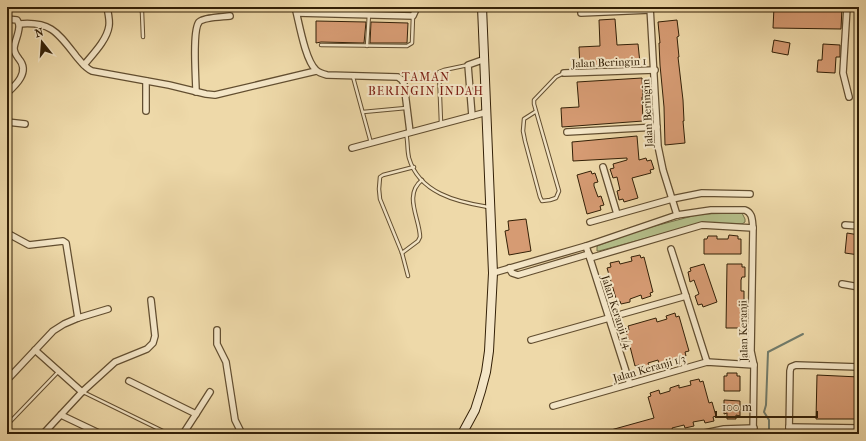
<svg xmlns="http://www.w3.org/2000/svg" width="866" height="441" font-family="'IM FELL French Canon',serif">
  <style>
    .green { fill: #b5c08b; stroke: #747049 }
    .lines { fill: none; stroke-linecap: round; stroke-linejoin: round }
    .stream { stroke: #717c6c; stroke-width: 2 }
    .building { fill: #d69b73; stroke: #332007 }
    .lane-casing { stroke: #624e30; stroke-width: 4.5 }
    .street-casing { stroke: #624e30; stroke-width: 8 }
    .secondary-casing { stroke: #332007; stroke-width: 10 }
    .lane { stroke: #f4e6c7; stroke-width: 2.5 }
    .street { stroke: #f4e6c7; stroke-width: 5.5 }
    .secondary { stroke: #f4e6c7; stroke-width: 8 }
    .labels { text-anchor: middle; stroke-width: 4; stroke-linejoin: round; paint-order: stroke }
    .street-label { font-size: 11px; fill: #332007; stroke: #f4e6c7 }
    .neighbourhood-label { font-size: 12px; letter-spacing: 1px; fill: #7a1f14; stroke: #f4e6c7 }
  </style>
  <rect width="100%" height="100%" fill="#eed9a9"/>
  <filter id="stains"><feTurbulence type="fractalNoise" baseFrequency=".005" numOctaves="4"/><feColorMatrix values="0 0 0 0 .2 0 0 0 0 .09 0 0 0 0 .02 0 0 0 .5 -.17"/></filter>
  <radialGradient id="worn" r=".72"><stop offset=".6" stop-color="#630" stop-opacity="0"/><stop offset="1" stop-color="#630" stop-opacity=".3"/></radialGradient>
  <g class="green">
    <polygon points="859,41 859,105 856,104"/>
    <polygon points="742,213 745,219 745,222 742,224 701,223 599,251 597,251 597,246 640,230 700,214"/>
  </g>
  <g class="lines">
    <polyline class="stream" points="769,434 769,420 764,412 766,405 768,352 803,334"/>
  </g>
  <g class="building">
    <polygon points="774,7 842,7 841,29 773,28"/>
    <polygon points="615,19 617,45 638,44 640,63 580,67 579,47 600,46 599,20"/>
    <polygon points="677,20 679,36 677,37 679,57 678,57 683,100 684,121 683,121 685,143 665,145 664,107 660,65 659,43 660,43 658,22"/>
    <polygon points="316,21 366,22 364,43 321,42 316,43"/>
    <polygon points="371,22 408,23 407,43 370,43"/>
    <polygon points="774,40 790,43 788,55 772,52"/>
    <polygon points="823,44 840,45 840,57 836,57 835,73 817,72 818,60 822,60"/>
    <polygon points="642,78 643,97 642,97 643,121 562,127 561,108 579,107 577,82"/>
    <polygon points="637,136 639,160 646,158 647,161 651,160 654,169 650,170 651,173 632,178 638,198 624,202 623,199 619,200 617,191 620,190 617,177 613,178 610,169 614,168 613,164 627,160 627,158 573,161 572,142"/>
    <polygon points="591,171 592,174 595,173 598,182 594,183 594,186 598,197 601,196 604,205 600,206 601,210 587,214 577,175"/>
    <polygon points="526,219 531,251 509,255 505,231 509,230 508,221"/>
    <polygon points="847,233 859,235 859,255 845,253"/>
    <polygon points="729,235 738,236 738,239 741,239 741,254 704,254 704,239 707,239 708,236 717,236 717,239 728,239"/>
    <polygon points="640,255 641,258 644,257 653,292 650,293 651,296 642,299 641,295 630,299 630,302 621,304 620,301 617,302 607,268 611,267 610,263 619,261 620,264 632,261 631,257"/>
    <polygon points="704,264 717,302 703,307 702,304 698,305 695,296 699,294 695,283 694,280 690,282 688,272 691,271 690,268"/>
    <polygon points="727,264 742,264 742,267 745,267 745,277 742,277 741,280 741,291 744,291 744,300 741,300 741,315 745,315 744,325 741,325 741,328 726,328"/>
    <polygon points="675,313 676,317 679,316 689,351 685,352 686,356 659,364 658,360 648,363 649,366 640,369 639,365 635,366 626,331 629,330 628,326 656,318 657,322 667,319 666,316"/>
    <polygon points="727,373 737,373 737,376 740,376 740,391 724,391 724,376 727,376"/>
    <polygon points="817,375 859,377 859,419 816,419"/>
    <polygon points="699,379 700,382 703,381 709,403 712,402 716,416 713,417 714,421 705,423 704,420 693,422 694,426 685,428 684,425 672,428 673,431 664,434 663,430 651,434 600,434 600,433 654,418 648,397 651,396 650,393 659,390 660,394 670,391 670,388 679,385 679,388 691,385 690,381"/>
    <polygon points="724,400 740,401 740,416 736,415 736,419 727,419 727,413 724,414"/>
  </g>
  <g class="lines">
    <defs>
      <g id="lane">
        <polyline points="139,7 142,12 143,37"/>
        <polyline points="321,45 407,46 412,43 413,16"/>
        <polyline points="367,46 369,14"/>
        <polyline points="353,77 371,143"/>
        <polyline points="363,112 406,108"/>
        <polyline points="535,112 524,119 523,131 525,141 540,197 542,201 550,200 556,198 559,191 534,104 534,100 556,77 564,73"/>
        <polyline points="441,123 439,72 444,70 468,65"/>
        <path d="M406,133C408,141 407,150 409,158C419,193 457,202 488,207"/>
        <path d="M402,253L418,241L420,237C420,219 403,195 422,180"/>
        <polyline points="408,276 402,253 380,199 379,189 380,177 383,175 414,167"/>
        <polyline points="83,392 169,434"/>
        <polyline points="7,425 58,372"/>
      </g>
      <g id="street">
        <path d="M295,7C299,22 305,60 316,70C319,73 323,74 327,75L398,77L402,80L404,84L410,132"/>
        <polyline points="650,7 658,146 663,170 677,215"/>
        <polyline points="847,7 843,73 849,97"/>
        <polyline points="297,13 413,16 417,7"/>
        <polyline points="581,13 650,10"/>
        <path d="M7,19L17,20L19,24C20,32 15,40 14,48C14,53 17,56 19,59C30,72 16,85 7,93"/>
        <path d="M19,24C51,21 58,33 76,56C81,62 85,68 92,71L169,85L206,94L215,95L316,71"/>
        <path d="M84,65C93,54 107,40 109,26C110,20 108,13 107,7"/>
        <polyline points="564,73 655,70"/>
        <polyline points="146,81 146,111"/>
        <path d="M196,92C196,79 192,31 199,22C204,17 223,17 230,16"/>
        <polyline points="472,116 468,65 485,59"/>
        <polyline points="7,122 25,124"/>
        <polyline points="567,132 657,127"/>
        <polyline points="352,148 487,112"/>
        <polyline points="603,167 617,214"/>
        <polyline points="590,222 672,199 702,193 750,194"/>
        <polyline points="845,225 859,226"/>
        <polyline points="7,233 29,245 63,241 66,243 78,318 64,324 53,331 7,380"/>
        <polyline points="586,246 630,384"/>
        <polyline points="671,249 707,362"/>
        <polyline points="590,258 702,225 753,228"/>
        <polyline points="509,268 512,273 518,275 589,254"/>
        <path d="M493,273L586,246L677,215L711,210H745C753,213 752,220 753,228L751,351L754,365L753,434"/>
        <polyline points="842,284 859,287"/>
        <polyline points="622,314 686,296"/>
        <polyline points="78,318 108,309"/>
        <polyline points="217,330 217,344 226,362 235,420 242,434"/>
        <polyline points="531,340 609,318"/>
        <polyline points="35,350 82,392"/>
        <polyline points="129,381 196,414 183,434"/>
        <polyline points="553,406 707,362 754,365"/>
        <polyline points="196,414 210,392"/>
        <polyline points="61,415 101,434"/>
        <polyline points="789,427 859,428"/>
        <polyline points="43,434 82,392 115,362 147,349 153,343 155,336 151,300"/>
        <polyline points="700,434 724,429 754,428"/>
        <polyline points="789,434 790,371 791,367 796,365 859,367"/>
      </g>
      <polyline id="secondary" points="462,434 475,410 481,391 486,372 489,351 493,273 482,7"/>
    </defs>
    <use href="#lane" class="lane-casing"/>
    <use href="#street" class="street-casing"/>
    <use href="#secondary" class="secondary-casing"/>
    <use href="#lane" class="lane"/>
    <use href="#street" class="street"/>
    <use href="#secondary" class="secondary"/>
  </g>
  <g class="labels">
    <g class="street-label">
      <text transform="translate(609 62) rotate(-2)" y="4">Jalan Beringin 1</text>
      <text transform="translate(647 113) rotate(-93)" y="4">Jalan Beringin</text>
      <text transform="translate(617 312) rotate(72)" y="4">Jalan Keranji 1/4</text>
      <text transform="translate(743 331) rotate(-91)" y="4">Jalan Keranji</text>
      <text transform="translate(649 368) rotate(-16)" y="4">Jalan Keranji 1/3</text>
    </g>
    <g class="neighbourhood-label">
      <text x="426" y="81">TAMAN<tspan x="426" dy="14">BERINGIN INDAH</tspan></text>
    </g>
  </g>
  <rect width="866" height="441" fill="none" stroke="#eed9a9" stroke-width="24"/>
  <rect x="8" y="8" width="850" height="425" fill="none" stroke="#332007" stroke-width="2"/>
  <rect x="12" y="12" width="842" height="417" fill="none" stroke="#332007"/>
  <g transform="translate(42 42) rotate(343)" stroke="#f4e6c7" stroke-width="3" paint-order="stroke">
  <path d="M0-3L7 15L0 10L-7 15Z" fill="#332007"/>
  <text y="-6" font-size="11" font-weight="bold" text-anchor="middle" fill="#332007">N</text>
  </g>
  <path d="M716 411v6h101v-6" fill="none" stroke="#332007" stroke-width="2"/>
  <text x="722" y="411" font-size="12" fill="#332007" stroke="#f4e6c7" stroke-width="3" paint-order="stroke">100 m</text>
  <rect width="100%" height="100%" filter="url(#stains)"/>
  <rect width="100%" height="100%" fill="url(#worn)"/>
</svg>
